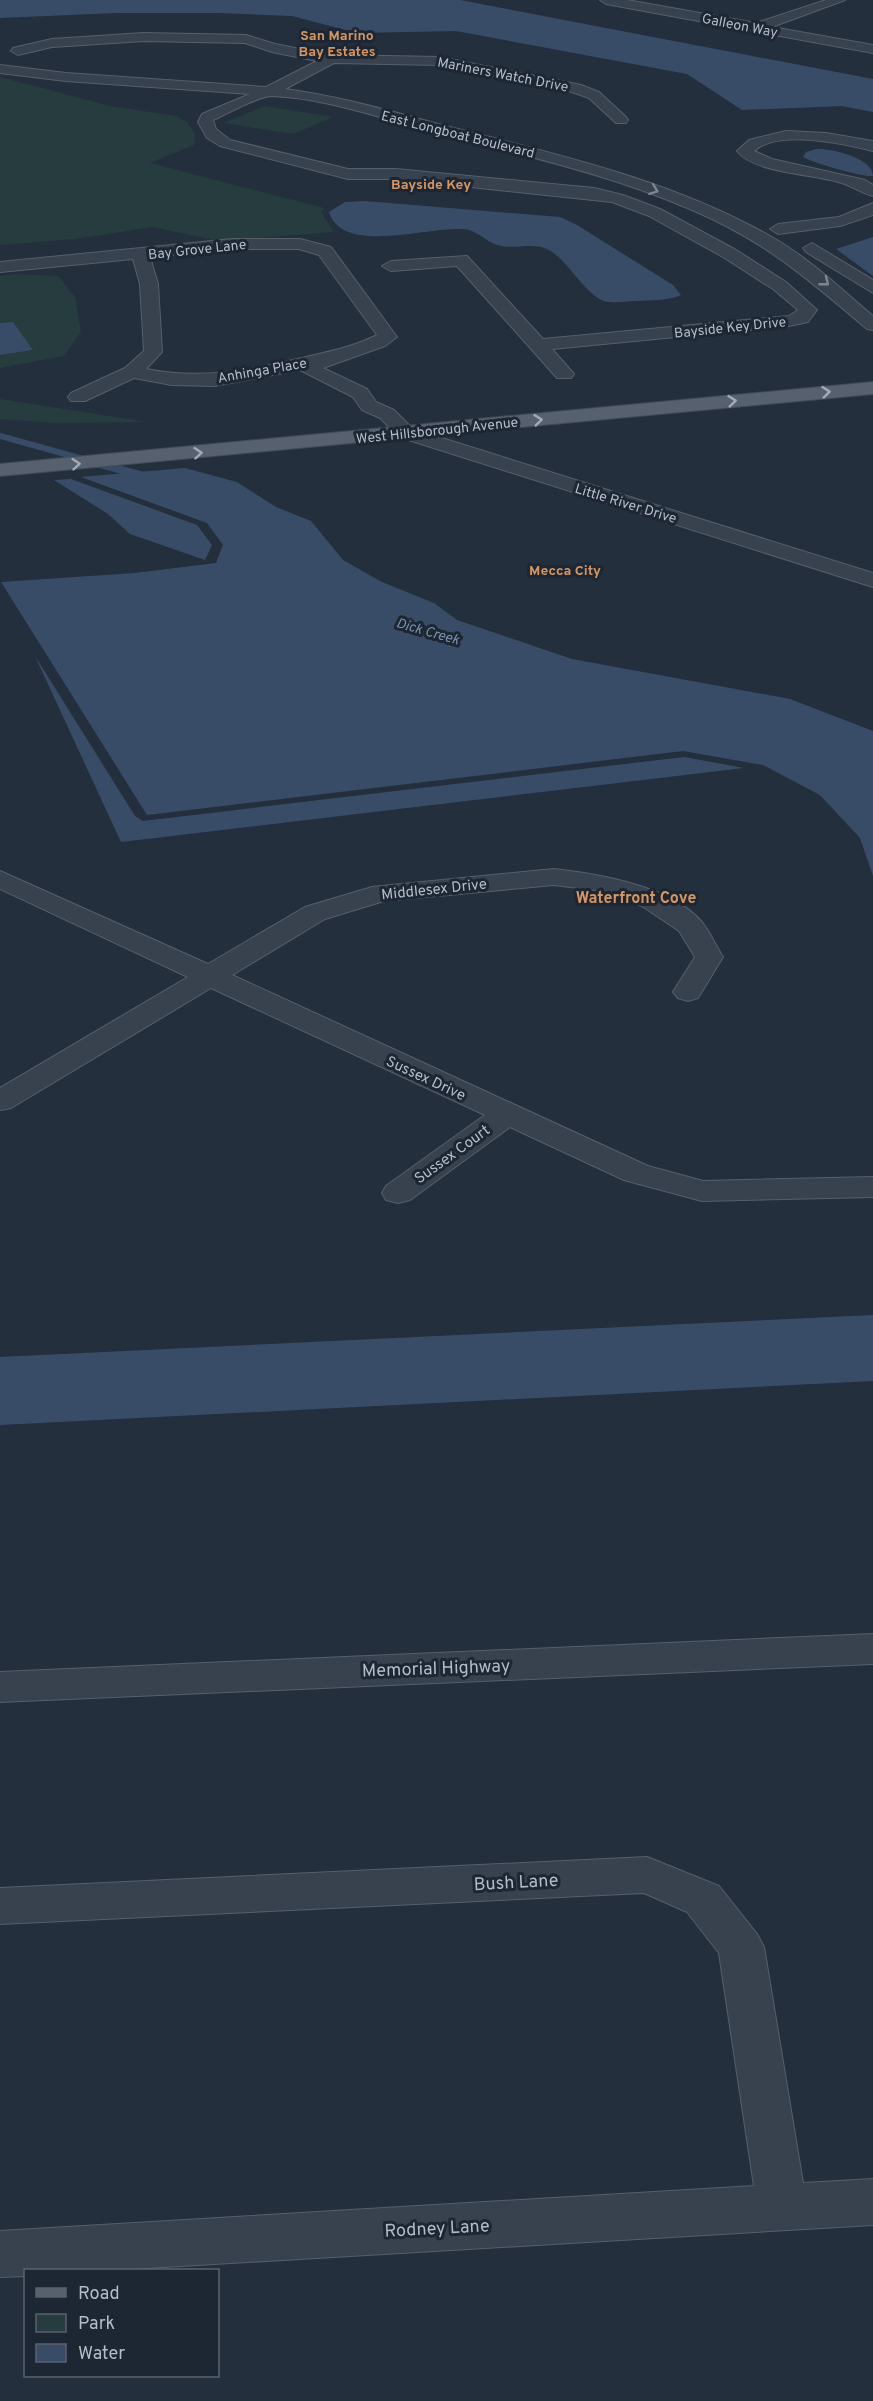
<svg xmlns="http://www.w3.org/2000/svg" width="873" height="2401" font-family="Overpass,sans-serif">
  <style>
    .green { fill: #263c3f }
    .water { fill: #394c67 }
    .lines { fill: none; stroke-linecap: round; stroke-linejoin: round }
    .stream-far1 { stroke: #394c67; stroke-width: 6 }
    .stream { stroke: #394c67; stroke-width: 8 }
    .minor-casing { stroke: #565f6c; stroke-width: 2 }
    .primary-casing { stroke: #414a57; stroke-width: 2 }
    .minor { fill: #38414e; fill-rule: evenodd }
    .primary { fill: #56606e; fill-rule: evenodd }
    .oneway { stroke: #7c8592 }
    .oneway2 { stroke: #a1aab7 }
    .labels { text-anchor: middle; stroke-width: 6; stroke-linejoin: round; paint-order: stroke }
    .far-street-label { font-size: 14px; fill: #b4bcc9; stroke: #1d2633 }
    .far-neighbourhood-label { font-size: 14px; font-weight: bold; fill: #d59563; stroke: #1d2633 }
    .far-water-label { font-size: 14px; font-style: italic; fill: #7c92b1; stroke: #1d2633 }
    .street-label { font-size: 15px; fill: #b4bcc9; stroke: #1d2633 }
    .neighbourhood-label { font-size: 16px; font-weight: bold; fill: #d59563; stroke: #1d2633 }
    .near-street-label { font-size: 18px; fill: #b4bcc9; stroke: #1d2633 }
  </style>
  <rect width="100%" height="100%" fill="#242f3e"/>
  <g class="green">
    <polygon points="0,77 110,106 176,116 187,122 195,134 194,145 150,163 324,208 321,212 334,232 218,241 153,227 75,239 0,245"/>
    <polygon points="265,106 333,117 293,134 223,123"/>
    <polygon points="15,274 58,276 75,297 81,332 64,356 0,368 0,355 32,350 13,322 0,323 0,276"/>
    <polygon points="0,399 147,422 54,423 0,419"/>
  </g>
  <g class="water">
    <polygon points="0,0 460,0 873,79 873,112 842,106 742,110 687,74 456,31 357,33 292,16 218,13 116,13 0,18"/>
    <path d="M816,149C831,148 873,158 873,176C861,177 814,163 803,157L806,152Z"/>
    <path d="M365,201L560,217L577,225L673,285L681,295C668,301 650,300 636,301C626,301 614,304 604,301C583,293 568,259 547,249C531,242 513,250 497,245C487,242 480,233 469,230C436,223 343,258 329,212L345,202Z"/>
    <polygon points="873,237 873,276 836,249"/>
    <polygon points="13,322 33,350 0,355 0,323"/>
    <polygon points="185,468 237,482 276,507 311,521 343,560 382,582 434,603 457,620 572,659 790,699 873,731 873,876 860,838 820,795 763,765 683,751 147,815 1,582 135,573 216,563 223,545 207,523 81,477"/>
    <polygon points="71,479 197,525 212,545 205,560 130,534 108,514 54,480"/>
    <polygon points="35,656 135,816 143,821 684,757 744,768 121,842"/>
    <polygon points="873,1315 873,1381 0,1425 0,1357"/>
  </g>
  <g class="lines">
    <polyline class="stream-far1" points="0,436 101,464"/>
    <polyline class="stream" points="96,463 144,476"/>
    <defs>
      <g id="minor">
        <polygon points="600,0 627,0 756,23 826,0 845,0 772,27 873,45 873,53 606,4"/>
        <path d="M144,33L246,35L275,44L331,55L440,57L581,85L599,92L626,117L628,120L626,123H616L589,98L572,92L440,65L334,63L285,89C346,97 406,116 466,131C572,158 681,184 777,240C812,261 842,290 873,316V330L867,329C822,291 780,254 728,227C634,179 529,157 427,130C377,117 324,98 272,96C258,96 227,114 213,120L216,129L230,140L348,169H396L594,188L623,195L660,209L736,250L786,282L817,310L808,322L789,326L552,349L574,374L571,378H557L457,266L391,271L382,266L391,261L467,256L543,339L789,316L798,310L773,289L723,257L649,216L612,202L396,179H348L220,146L207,138L198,122L202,114L250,94L66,81L0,73V65L66,73L266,87L317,61L272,52L245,43L144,41L52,47L18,55L11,51L13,48L52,39Z"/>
        <path d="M786,131L826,133L873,141V151C845,144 778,129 754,151L772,159L865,180L873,185V196C861,193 851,185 838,182C812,174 754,173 737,151L749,140Z"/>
        <polygon points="873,203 873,215 840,226 778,234 770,229 778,224 839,217"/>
        <path d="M232,239H300L331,247L397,337L385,346L323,368L367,389L376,402L394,410L413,429L873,573V587L399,437L380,418L362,410L353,397L300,370L214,386L172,385L134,378L85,401H71L68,397L71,393L125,368L144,351L140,284L133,259L0,272V262ZM232,249H299L319,255L377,335C354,347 327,352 302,358C249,370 200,380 146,369L162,352L158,284L150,257Z"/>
        <polygon points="812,243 873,280 873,293 806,252 803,248"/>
        <path d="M554,869C599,874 670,886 701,921C710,932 716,946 723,957L698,998L688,1001L678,998L673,992L695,957L679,931L642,906L595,890L554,885L384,901L325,919L232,975L648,1166L703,1181L873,1177V1197L702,1201L624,1180L510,1127L410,1200L398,1203L386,1200L382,1193L386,1186L485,1115L211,988L11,1108L0,1110V1088L188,977L0,889V871L208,964L305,907L372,887Z"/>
        <polygon points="873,1634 873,1664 0,1702 0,1672"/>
        <polygon points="647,1857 719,1886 757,1934 764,1947 803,2183 873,2179 873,2225 114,2270 26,2270 26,2276 0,2277 0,2231 754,2186 719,1953 687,1912 644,1893 0,1924 0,1888"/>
      </g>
      <polygon id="primary" points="873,382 873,394 0,476 0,464"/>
    </defs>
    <use href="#minor" class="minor-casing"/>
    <use href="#primary" class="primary-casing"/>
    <use href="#minor" class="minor"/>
    <use href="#primary" class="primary"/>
  </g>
  <defs><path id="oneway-chevron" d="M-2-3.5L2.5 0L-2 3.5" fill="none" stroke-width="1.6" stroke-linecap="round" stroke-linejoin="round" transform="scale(1.5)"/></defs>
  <g class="oneway">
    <use href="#oneway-chevron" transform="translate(654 190) rotate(21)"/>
    <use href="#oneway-chevron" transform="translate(825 282) rotate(38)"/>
  </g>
  <g class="oneway2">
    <use href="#oneway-chevron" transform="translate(826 392) rotate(-6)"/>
    <use href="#oneway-chevron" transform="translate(732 401) rotate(-6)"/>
    <use href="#oneway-chevron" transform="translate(538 420) rotate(-6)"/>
    <use href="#oneway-chevron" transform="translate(198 453) rotate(-5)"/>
    <use href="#oneway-chevron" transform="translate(76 464) rotate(-5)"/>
  </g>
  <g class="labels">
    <g class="far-street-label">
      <text transform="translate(740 25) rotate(11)" y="5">Galleon Way</text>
      <text transform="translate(503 74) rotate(11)" y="5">Mariners Watch Drive</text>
      <text transform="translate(458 134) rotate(14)" y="5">East Longboat Boulevard</text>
      <text transform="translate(197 249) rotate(-6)" y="5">Bay Grove Lane</text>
      <text transform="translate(730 327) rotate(-6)" y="5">Bayside Key Drive</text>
      <text transform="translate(262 370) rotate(-10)" y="5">Anhinga Place</text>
      <text transform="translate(437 430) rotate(-6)" y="5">West Hillsborough Avenue</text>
      <text transform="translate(626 503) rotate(17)" y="5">Little River Drive</text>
    </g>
    <g class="far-neighbourhood-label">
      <text x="337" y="40">San Marino<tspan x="337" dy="16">Bay Estates</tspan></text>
      <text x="431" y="189">Bayside Key</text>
      <text x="565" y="575">Mecca City</text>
    </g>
    <g class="far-water-label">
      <text transform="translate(428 631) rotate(16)" y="5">Dick Creek</text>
    </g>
    <g class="street-label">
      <text transform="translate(434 889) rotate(-6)" y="5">Middlesex Drive</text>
      <text transform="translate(426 1078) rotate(25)" y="5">Sussex Drive</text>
      <text transform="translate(452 1154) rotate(-36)" y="5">Sussex Court</text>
    </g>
    <g class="neighbourhood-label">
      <text x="636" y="903">Waterfront Cove</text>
    </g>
    <g class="near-street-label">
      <text transform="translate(436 1668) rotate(-2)" y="6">Memorial Highway</text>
      <text transform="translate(516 1882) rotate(-3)" y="6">Bush Lane</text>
      <text transform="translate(437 2228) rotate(-3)" y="6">Rodney Lane</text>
    </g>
  </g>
  <rect x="24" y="2269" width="195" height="108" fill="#1d2633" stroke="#59626f" stroke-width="1.5"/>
  <rect x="36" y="2288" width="30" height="9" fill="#56606e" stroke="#59626f" stroke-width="1.5"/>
  <text x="78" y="2299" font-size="18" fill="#b4bcc9">Road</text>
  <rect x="36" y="2314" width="30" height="18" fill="#263c3f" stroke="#59626f" stroke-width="1.5"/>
  <text x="78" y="2329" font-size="18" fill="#b4bcc9">Park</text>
  <rect x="36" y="2344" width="30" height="18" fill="#394c67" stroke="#59626f" stroke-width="1.5"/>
  <text x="78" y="2359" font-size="18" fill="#b4bcc9">Water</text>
</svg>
